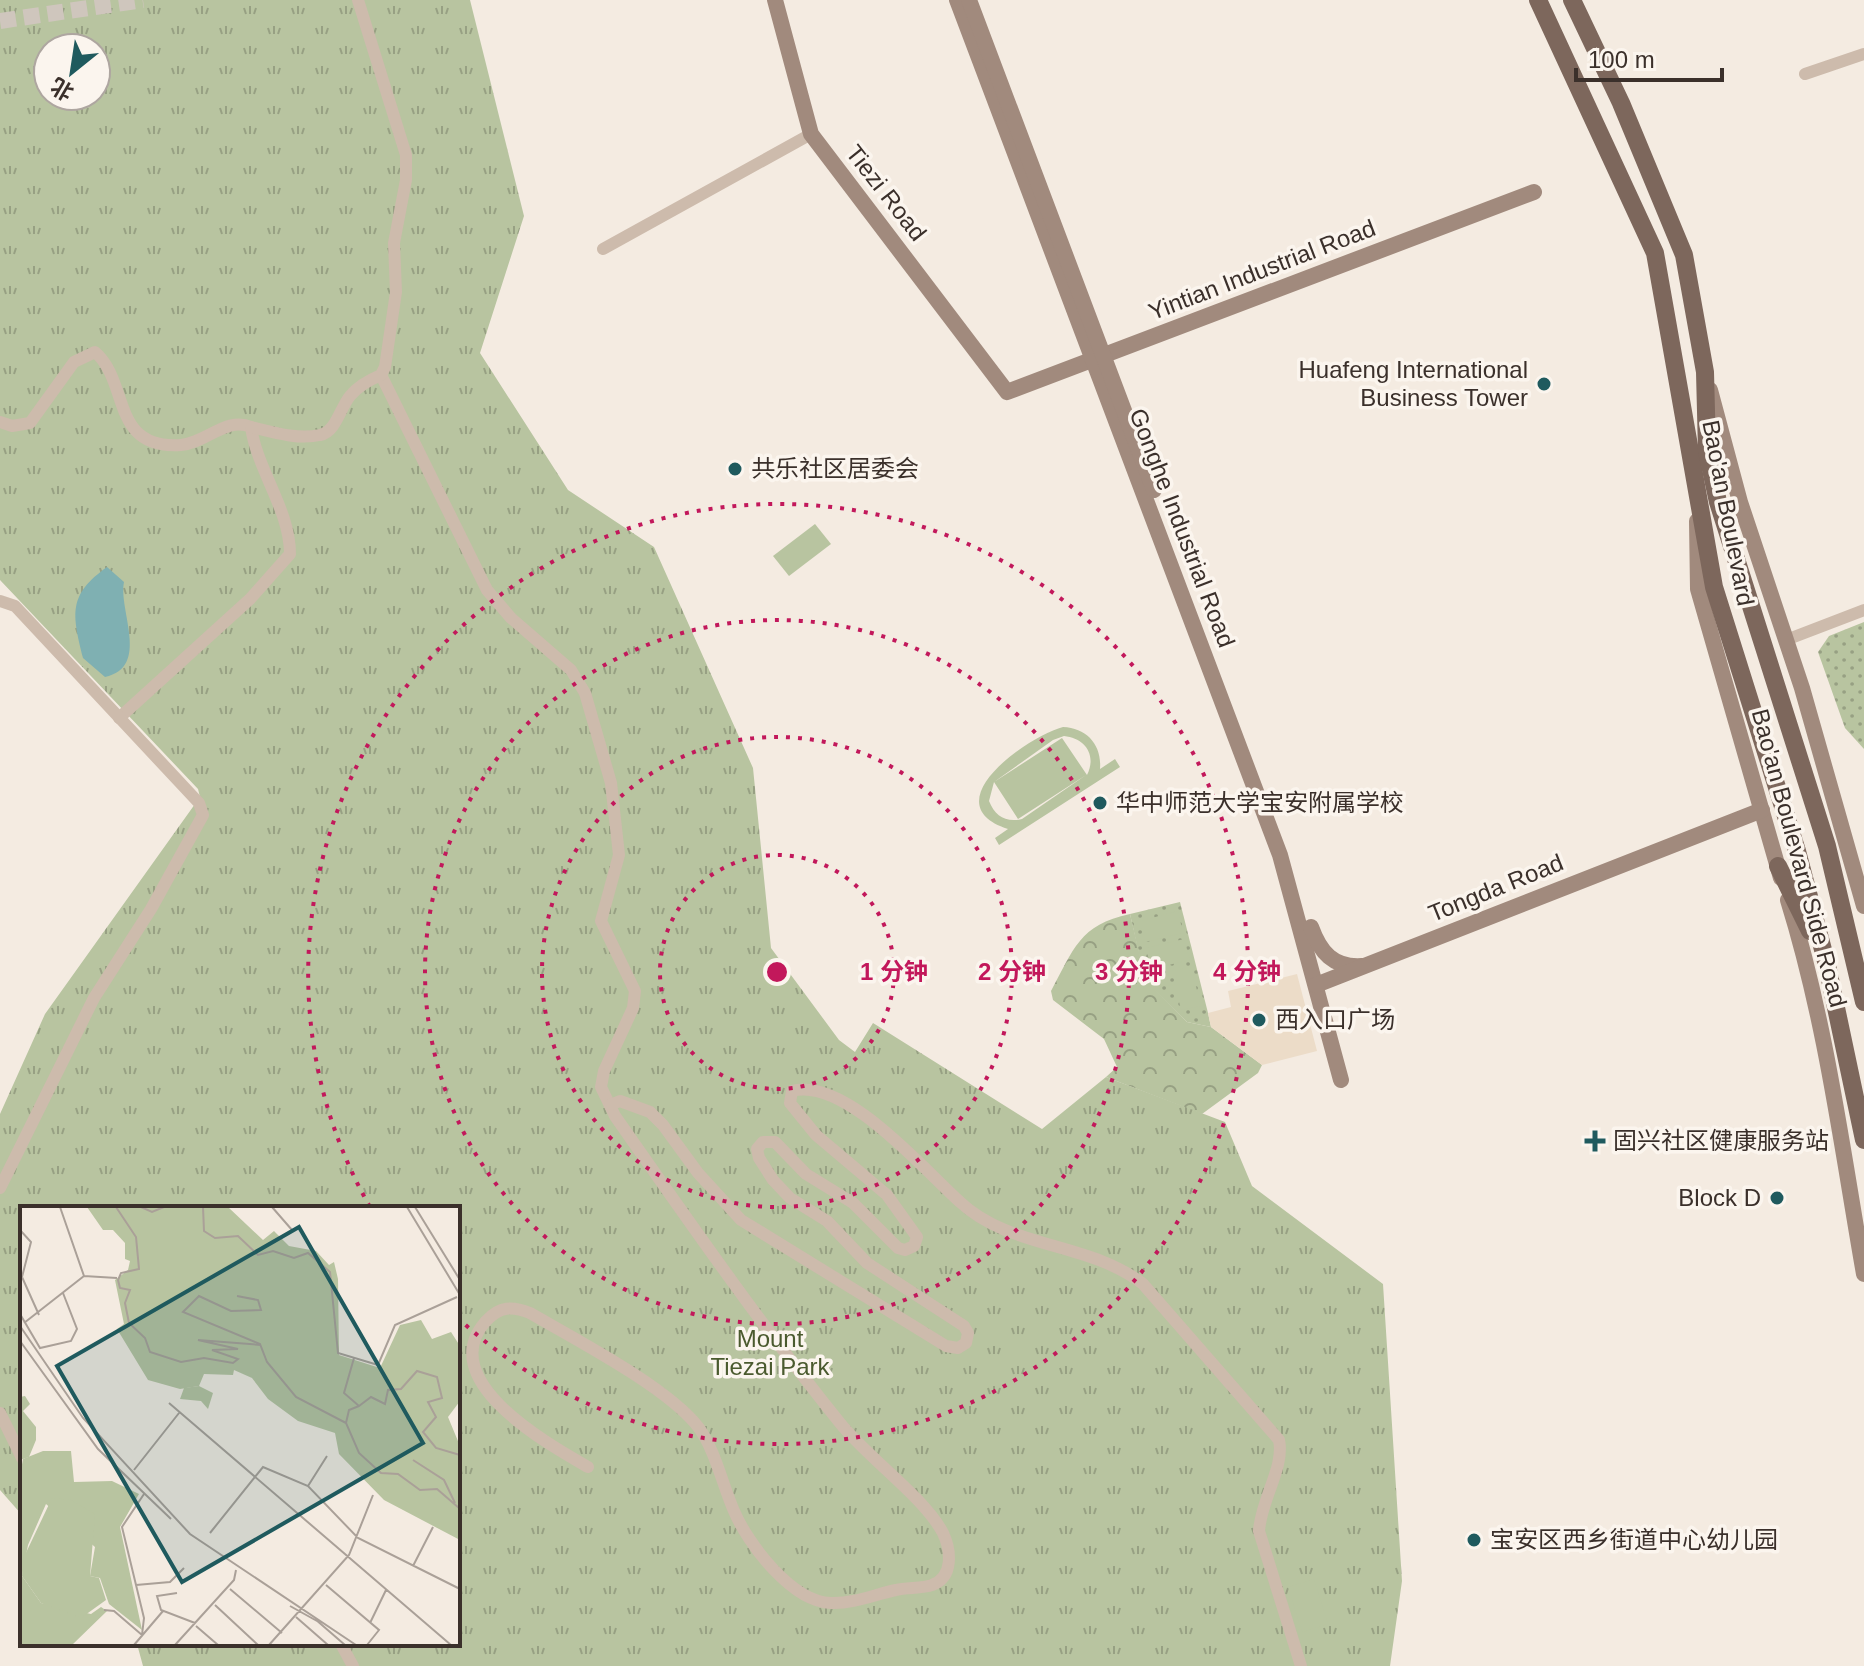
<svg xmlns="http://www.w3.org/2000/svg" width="1864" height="1666" font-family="Arial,'Noto Sans SC',sans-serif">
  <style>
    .grass { fill: url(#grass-dots) }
    .forest { fill: url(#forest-crowns) }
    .park { fill: url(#park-tufts); fill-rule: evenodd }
    .pitch { fill: #b8c4a0; fill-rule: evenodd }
    .plaza { fill: #ecdcc8 }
    .water { fill: #7fb0b2 }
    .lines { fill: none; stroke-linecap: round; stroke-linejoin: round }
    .secondary-tunnel { stroke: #cfc6bd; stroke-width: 16; stroke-dasharray: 16 8; stroke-linecap: butt }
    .street { stroke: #cdbbac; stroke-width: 12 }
    .secondary { stroke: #a18a7d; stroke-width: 16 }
    .primary { stroke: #7d675c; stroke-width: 18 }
    .ring { fill: none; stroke: #c2185b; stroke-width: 4; stroke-dasharray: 4 8 }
    .poi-dot { fill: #1f5a5e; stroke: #fbf5ee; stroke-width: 3 }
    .labels { text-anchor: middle; stroke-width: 7; stroke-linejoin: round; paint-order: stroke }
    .street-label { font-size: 24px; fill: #3b302b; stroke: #fbf5ee }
    .poi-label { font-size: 24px; fill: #3b302b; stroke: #fbf5ee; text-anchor: start }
    .park-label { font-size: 24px; fill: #4a5a2e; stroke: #fbf5ee }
    .inset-road { fill: none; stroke: #aaa098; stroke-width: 2 }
    .view { fill: #1f5a5e; fill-opacity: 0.15; stroke: #1f5a5e; stroke-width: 4 }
    .inset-edge { fill: none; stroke: #3b302b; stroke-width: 4 }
    .centre { fill: #c2185b; stroke: #fbf5ee; stroke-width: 4 }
    .ring-label { font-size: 24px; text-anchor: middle; font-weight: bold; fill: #c2185b; stroke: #fbf5ee; stroke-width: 7; stroke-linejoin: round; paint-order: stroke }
  </style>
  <defs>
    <pattern id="grass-dots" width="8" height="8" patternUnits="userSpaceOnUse" patternTransform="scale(2)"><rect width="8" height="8" fill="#b8c4a0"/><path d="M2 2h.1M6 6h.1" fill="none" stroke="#97a083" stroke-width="1.8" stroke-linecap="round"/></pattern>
    <pattern id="forest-crowns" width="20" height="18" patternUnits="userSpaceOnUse" patternTransform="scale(2)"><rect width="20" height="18" fill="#b8c4a0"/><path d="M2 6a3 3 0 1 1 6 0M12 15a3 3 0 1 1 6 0" fill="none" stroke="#97a083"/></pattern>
    <pattern id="park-tufts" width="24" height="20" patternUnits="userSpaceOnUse" patternTransform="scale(2)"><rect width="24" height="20" fill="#b8c4a0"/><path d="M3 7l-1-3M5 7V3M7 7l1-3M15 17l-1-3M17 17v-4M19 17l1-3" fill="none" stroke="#97a083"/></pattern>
  </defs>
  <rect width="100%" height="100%" fill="#f4ebe1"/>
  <g class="grass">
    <polygon points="1864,622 1864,749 1845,728 1818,652 1829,636"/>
    <polygon points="1180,902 1208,1013 1211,1027 1187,1022 1145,981 1130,914"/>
  </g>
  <path class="forest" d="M1130,914L1146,981L1187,1022L1211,1027L1262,1065L1258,1073L1202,1114L1106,1077L1117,1067L1104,1039L1053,1000L1051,991C1074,949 1079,925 1130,914Z"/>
  <path class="park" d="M0,0H470L524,216L480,353L568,490L654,547L753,768L771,948L839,1040L855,1052L873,1023L1042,1129L1106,1077L1225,1122L1252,1186L1383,1284L1402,1581L1390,1666H143L137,1644H458V1208H22V1515L0,1490V1114L45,1014L200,797L198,789L0,580ZM48,48H96V96H48Z"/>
  <g class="pitch">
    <polygon points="815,524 831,544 789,576 773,556"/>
    <path d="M1063,727C1087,728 1102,745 1100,769L1115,759L1120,767L999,845L995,838L1008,829C931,804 1028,736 1063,727ZM1064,736C1085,738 1097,755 1087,775L1062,738L994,782L1053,740ZM1086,775L1022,819C1006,823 995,816 989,801L994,782L1018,819Z"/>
    <polygon points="1178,911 1183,933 1145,942 1140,921"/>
    <polygon points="1184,939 1190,960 1151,969 1146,948"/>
    <polygon points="1191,967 1201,1006 1181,1010 1172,971"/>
    <polygon points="1314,1579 1328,1624 1302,1632 1288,1587"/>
  </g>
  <polygon class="plaza" points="1297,974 1317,1051 1262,1065 1211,1027 1208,1013 1231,1007 1228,991"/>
  <path class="water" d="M107,567L124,582C118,610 151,667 105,677L83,658C72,613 68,595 107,567Z"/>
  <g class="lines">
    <polyline class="secondary-tunnel" points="0,21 143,0"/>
    <g class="street">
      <polyline points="1805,74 1864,54"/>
      <polyline points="603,249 811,134"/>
      <path d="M381,375L487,590L511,618L571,670L585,693L611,783L619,855L601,921L635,991L633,1008L604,1071L601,1087L615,1116C688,1220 760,1324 840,1423C868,1458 924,1497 943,1533C951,1550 954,1577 932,1585C922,1589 907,1587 896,1590C876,1594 853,1604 831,1603C792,1602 748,1544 734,1511C723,1486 715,1450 699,1428C669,1388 575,1339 530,1313C512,1306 500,1306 486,1321C433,1380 548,1444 588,1467"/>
      <path d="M0,422L12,426L30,423L74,362L95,352C130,382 110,450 181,445C206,443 227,416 251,427C257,470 290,510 290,554L250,599L119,718"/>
      <path d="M251,427C272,432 298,440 320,435C336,432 340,408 350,396C358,386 369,380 381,375L385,367L396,292L394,243L406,180V155L358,0"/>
      <polyline points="0,601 15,606 199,803 203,815 151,909 94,998 0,1188"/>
      <polyline points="1786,640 1864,610"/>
      <path d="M610,1105L620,1101L650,1112L663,1125L698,1173L741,1220L946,1346L958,1348L966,1343L968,1333L964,1326L867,1263L827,1221L790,1198L773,1180L759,1158L757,1149L763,1142H775L806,1174L853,1203L898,1248L905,1250L914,1246L917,1237L887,1195L816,1135L790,1103L792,1091C845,1077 923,1169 960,1202C1010,1249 1090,1242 1143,1284L1279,1440C1285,1467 1261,1499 1259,1531L1301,1666"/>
      <polyline points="0,1413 22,1458"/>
      <polyline points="341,1644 353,1666"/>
    </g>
    <g class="secondary">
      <polyline points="775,0 811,134 1007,392 1534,192"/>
      <polyline points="957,0 1280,855 1341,1080"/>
      <polyline points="969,0 1154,490"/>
      <polyline points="1710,390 1740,502 1802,688 1864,906"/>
      <polyline points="1697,521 1698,589 1781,878"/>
      <path d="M1788,900C1826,1022 1842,1149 1864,1274"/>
      <path d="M1311,927C1320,952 1333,968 1362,966"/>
      <polyline points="1316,985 1762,810"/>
    </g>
    <g class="primary">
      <polyline points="1538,0 1655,253 1714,587 1797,851 1827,965 1864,1140"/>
      <polyline points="1572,0 1621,103 1684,255 1705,372 1707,451 1718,502 1827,846 1864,1002"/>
      <polyline points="1778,866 1810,931"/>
    </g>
  </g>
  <g class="ring">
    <circle cx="777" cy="972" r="117"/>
    <circle cx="777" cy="972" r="235"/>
    <circle cx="777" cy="972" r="352"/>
    <path d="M370 1207A470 470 0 1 1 459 1319"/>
  </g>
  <g class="poi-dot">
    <circle cx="1544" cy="384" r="8"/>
    <circle cx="735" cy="469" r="8"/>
    <circle cx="1100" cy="803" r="8"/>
    <circle cx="1259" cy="1020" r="8"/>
    <path d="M1591 1129h8v8h8v8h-8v8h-8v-8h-8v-8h8z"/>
    <circle cx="1777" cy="1198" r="8"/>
    <circle cx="1474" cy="1540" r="8"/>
  </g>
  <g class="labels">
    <g class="street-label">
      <text transform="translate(886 193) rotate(52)" y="8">Tiezi Road</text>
      <text transform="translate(1262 270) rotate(-21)" y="8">Yintian Industrial Road</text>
      <text transform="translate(1728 513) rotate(79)" y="8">Bao'an Boulevard</text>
      <text transform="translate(1182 528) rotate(69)" y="8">Gonghe Industrial Road</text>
      <text transform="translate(1799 858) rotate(75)" y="8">Bao'an Boulevard Side Road</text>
      <text transform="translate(1496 888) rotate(-22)" y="8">Tongda Road</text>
    </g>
    <g class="poi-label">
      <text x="1528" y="378" text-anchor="end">Huafeng International<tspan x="1528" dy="28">Business Tower</tspan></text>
      <text x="751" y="477">共乐社区居委会</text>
      <text x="1116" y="811">华中师范大学宝安附属学校</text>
      <text x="1275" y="1028">西入口广场</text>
      <text x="1613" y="1149">固兴社区健康服务站</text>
      <text x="1761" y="1206" text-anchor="end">Block D</text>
      <text x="1490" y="1548">宝安区西乡街道中心幼儿园</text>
    </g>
    <g class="park-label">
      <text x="770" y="1347">Mount<tspan x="770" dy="28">Tiezai Park</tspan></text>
    </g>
  </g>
  <g transform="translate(20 1206)">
    <rect width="440" height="440" fill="#f4ebe1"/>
    <path d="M23,245H51L54,276L92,275L119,288L100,321L122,424L89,398L80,372L70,370L75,341L26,298L8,339L2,370L21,397L71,408L81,401L87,405L52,439H0V269L3,253Z" fill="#b8c4a0"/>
    <path d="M179,180L193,187L188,203L181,195L160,193L164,182ZM5,190L10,198L3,205L16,221V234L9,251L0,254V191Z" fill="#b8c4a0"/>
    <path d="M67,1H208L243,34L254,25L269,40L296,45L309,59L314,56L318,73L319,149L360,162L380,119L401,114L412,133L431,126L440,140V195L428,211L440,240V334L364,294L319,248L315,227L278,215L248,193L232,172L214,164L213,169L184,168L179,180L160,183L128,174L97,123L104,118L95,74L108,64L110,55L105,53V37L93,24H83ZM32,292L51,294L75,308L70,370L79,372L86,394L61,412L21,397L2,370L3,353Z" fill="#b8c4a0"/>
    <path class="inset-road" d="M40,1L64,70M96,1L116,31L119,63L101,67L98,74L100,82L110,84L105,97L109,117L125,132L130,146L161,156L184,152L213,157L218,153L192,144L218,143L178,134L241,139M121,1L132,6L144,1M183,1L184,25L195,32L218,30L238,49L253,45L274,52L288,47L310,66L318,147L358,159L375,119L437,91M252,1L272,24M387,1L440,89M395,1L440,74M0,24L11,36L2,71M2,71L19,109M217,90L238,94L241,104L211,105L179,90L163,106L240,138L247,156L276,191L326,217M0,108L20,142L51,135L57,123L43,87M4,117L64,70L97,72M0,120L63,212L170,328L336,439M0,135L78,243L151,313M334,152L324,187L339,200L351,191L365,198L368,184L381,183L397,165L417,171L422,192L408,196L416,211L403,226L416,242L440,249M149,197L431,439M339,200L329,204L326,217L339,247L361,267L378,268L400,284L417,283L439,302M393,254L424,274L435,297M114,264L159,207M288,280L307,250M190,327L243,261L288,280L338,332L440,383M393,360L413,321M116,379L150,376L164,362M306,379L359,424L347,439M210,383L262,427M157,387L137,390L141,404L175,417M195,399L238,439M270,400L297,415M84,404L94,405L122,429M276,411L308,439M295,413L325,439M350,417L366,384M176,420L198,439M122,429L124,412L102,321L124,288M114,439L143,405M155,439L214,374L216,364M249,439L329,349L353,289"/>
    <path class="view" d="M279,21L403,237L162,376L37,160Z"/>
    <rect width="440" height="440" class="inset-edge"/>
  </g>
  <circle cx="777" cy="972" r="12" class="centre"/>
  <g class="ring-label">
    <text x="894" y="980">1 分钟</text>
    <text x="1012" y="980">2 分钟</text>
    <text x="1129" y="980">3 分钟</text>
    <text x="1247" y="980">4 分钟</text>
  </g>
  <g transform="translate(72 72) rotate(210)"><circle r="38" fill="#fbf5ee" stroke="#aea6a0" stroke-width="2"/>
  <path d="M0-6L14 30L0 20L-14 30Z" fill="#1f5a5e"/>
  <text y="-12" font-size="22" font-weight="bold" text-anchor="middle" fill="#3b302b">北</text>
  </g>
  <path d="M1576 68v12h146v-12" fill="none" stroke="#3b302b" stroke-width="4"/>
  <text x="1588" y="68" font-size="24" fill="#3b302b" stroke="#fbf5ee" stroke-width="6" paint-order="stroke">100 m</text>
</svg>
